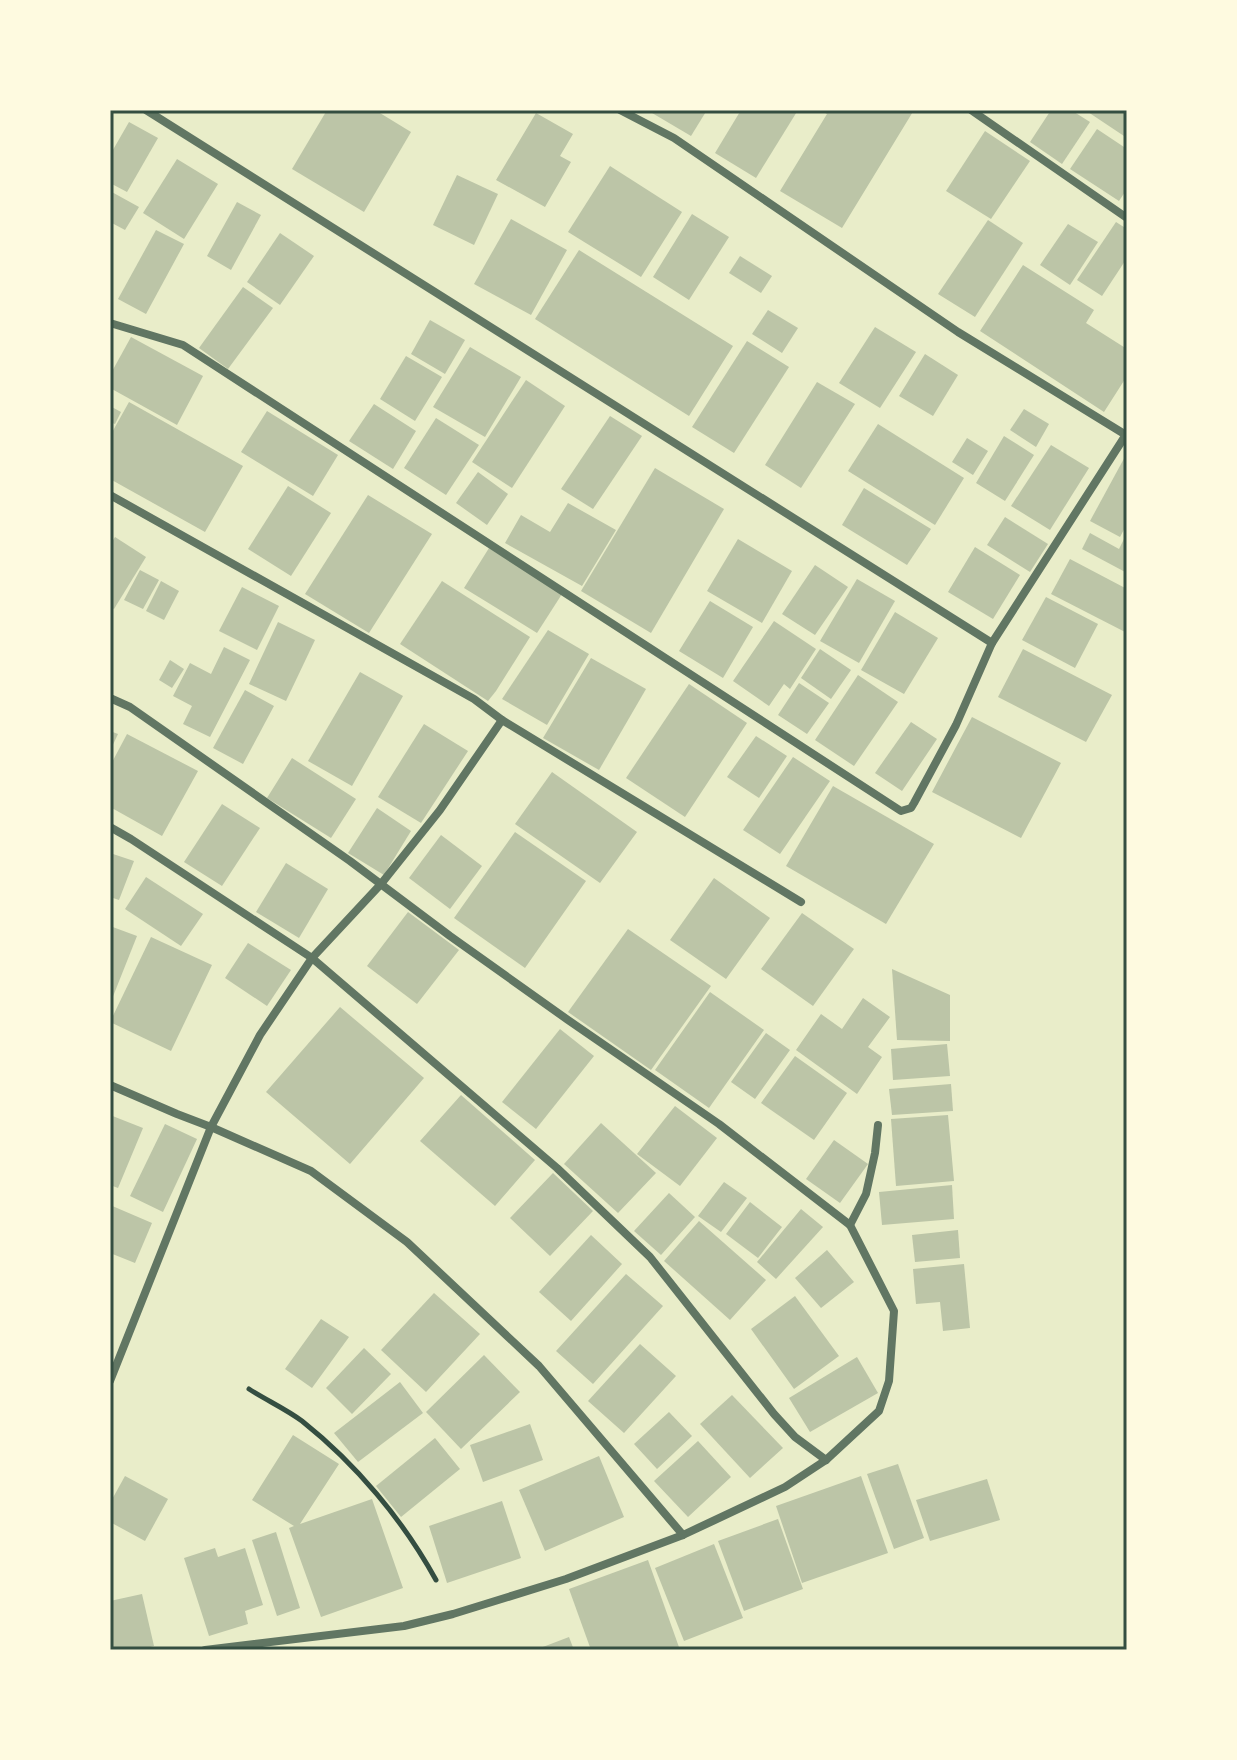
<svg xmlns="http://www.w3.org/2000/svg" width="1237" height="1760" font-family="Quicksand,sans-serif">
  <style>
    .building { fill: #bcc5a7 }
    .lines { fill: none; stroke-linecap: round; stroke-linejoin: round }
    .path { stroke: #344e41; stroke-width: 5 }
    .minor { stroke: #617663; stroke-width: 8 }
    .neatline { fill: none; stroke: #344e41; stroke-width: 3 }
  </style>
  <rect width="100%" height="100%" fill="#e9edc9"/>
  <g class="building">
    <polygon points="327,110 375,110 411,132 364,212 292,169"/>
    <polygon points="647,110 707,110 691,136"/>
    <polygon points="741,110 798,110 756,178 715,153"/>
    <polygon points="820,110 914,110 842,228 780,191 827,114"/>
    <polygon points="1051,110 1071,110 1090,122 1062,164 1030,142"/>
    <polygon points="1085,110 1127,110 1127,138"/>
    <polygon points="536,113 573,134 560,156 571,162 545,207 496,180"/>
    <polygon points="129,122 158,138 127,192 110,183 110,155"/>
    <polygon points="1097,129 1127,149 1127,189 1119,201 1070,169"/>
    <polygon points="985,131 1030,161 991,219 946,191"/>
    <polygon points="177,159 218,184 184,239 143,213"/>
    <polygon points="610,166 682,212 641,277 568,232"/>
    <polygon points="457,175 498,194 474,245 433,225"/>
    <polygon points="110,191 139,207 125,230 110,222"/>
    <polygon points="237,202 261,215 231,270 207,256"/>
    <polygon points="692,214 729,237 689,300 653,277"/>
    <polygon points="511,219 567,250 531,315 474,284"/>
    <polygon points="988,220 1023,243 975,317 938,294"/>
    <polygon points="1116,222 1127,229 1127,258 1102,296 1077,280"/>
    <polygon points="1068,224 1098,242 1070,285 1040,265"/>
    <polygon points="156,230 184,244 146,314 118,299"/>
    <polygon points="280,233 314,256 280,305 247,282"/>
    <polygon points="579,250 733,346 689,416 535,319"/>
    <polygon points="740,256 772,276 761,293 729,273"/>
    <polygon points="1023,265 1094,310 1086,323 1127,349 1127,376 1104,412 980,331"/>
    <polygon points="243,287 273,308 228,369 199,348"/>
    <polygon points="768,310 798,328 782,353 752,334"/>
    <polygon points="430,320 465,340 445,374 411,354"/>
    <polygon points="875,327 916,352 880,408 839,383"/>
    <polygon points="131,337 203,376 177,425 110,388 110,375"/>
    <polygon points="747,341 789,367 734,453 692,427"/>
    <polygon points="470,347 521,377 485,437 433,407"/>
    <polygon points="925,354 958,375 933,416 899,396"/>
    <polygon points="406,356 442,377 415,421 380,399"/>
    <polygon points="526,380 565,406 512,488 472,462"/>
    <polygon points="817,382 855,404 801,488 765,465"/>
    <polygon points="129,402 243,466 205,532 110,479 110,436"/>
    <polygon points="374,404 416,431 393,469 349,441"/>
    <polygon points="110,406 121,412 115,424 110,422"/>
    <polygon points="1024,409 1049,424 1036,447 1010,430"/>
    <polygon points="267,411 338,455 313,496 241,452"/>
    <polygon points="610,416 642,436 593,509 561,489"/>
    <polygon points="436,418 479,445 446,495 404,468"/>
    <polygon points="878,424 964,478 935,525 848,471"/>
    <polygon points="1004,436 1034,455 1005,501 976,483"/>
    <polygon points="967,438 988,451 973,475 952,462"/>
    <polygon points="1051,445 1089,468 1050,530 1011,506"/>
    <polygon points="1127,453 1127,524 1120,537 1090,521"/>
    <polygon points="655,468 724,509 651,633 581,591"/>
    <polygon points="478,472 508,494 487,525 456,503"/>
    <polygon points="288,486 331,513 291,576 248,549"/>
    <polygon points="864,488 931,529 907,565 842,525"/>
    <polygon points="368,495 432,534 369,633 305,594"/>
    <polygon points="568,503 616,530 582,586 505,543 521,515 550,532"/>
    <polygon points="1005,517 1048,544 1030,572 987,545"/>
    <polygon points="1090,533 1119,549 1127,533 1127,573 1082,549"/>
    <polygon points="115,537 146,557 114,609 110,607 110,545"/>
    <polygon points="738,539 792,571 762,623 707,591"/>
    <polygon points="975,547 1020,575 993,619 948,592"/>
    <polygon points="489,548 562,594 537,633 464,588"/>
    <polygon points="1070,559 1127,589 1127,633 1051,594"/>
    <polygon points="815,565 848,587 815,635 782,614"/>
    <polygon points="140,570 159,580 143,609 124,600"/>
    <polygon points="857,579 895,601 859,663 820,641"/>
    <polygon points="161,581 179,591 164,620 146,611"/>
    <polygon points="442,581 530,637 496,691 488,701 400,644"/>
    <polygon points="242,587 279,606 257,650 219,631"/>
    <polygon points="1046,597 1098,624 1075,668 1022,640"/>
    <polygon points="710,601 753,627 723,678 679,651"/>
    <polygon points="895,612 938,638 904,694 861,670"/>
    <polygon points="774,621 816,649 790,689 784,684 769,706 733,681"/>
    <polygon points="278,622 315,640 286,701 249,684"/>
    <polygon points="548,630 589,654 547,725 502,699"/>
    <polygon points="224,647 250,660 210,737 183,724 192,706 173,696 190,663 211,674"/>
    <polygon points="820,649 851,670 831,699 801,678"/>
    <polygon points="1023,649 1112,695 1086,742 998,697"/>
    <polygon points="591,658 646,689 599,770 543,738"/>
    <polygon points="170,660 184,669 172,688 159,680"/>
    <polygon points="360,672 403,696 352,786 308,761"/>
    <polygon points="858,675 898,702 854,766 815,740"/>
    <polygon points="799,683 829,703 807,734 778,715"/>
    <polygon points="689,684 747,723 685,817 626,778"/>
    <polygon points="245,690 274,706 243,764 213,748"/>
    <polygon points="972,717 1061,763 1021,838 932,792"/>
    <polygon points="911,722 937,739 902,791 875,773"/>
    <polygon points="424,724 468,751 421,823 378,797"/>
    <polygon points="110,731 118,734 110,751"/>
    <polygon points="127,734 198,771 162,836 110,807 110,766"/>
    <polygon points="756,736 787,756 759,798 727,777"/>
    <polygon points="793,757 830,781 780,854 743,830"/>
    <polygon points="292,758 356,799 331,838 267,798"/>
    <polygon points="552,772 637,832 600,883 515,824"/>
    <polygon points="833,786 934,844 886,924 786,866"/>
    <polygon points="222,804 260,828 222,886 184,862"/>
    <polygon points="377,808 411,831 384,875 348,853"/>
    <polygon points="515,832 586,881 525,968 454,918"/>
    <polygon points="441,835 482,866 450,909 409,878"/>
    <polygon points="110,853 134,861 119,900 110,897"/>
    <polygon points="286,863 328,889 299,938 256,912"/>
    <polygon points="146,877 203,914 181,946 125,909"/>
    <polygon points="714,878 770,918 726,979 670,940"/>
    <polygon points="408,912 459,950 417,1004 367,966"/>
    <polygon points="802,913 854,949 813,1006 761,969"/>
    <polygon points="110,926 137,936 110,1004"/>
    <polygon points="628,929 711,986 651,1070 568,1012"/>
    <polygon points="151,937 212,965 171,1051 110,1022"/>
    <polygon points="248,943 291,970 267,1006 225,978"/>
    <polygon points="892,969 950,995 950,1041 897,1040"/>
    <polygon points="710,992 764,1030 709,1108 655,1070"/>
    <polygon points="863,998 890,1017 868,1047 882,1057 857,1094 796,1050 821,1014 842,1029"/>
    <polygon points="340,1007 424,1078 350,1164 266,1092"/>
    <polygon points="560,1029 594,1056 536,1129 502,1102"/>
    <polygon points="766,1033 790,1050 755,1099 731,1082"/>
    <polygon points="947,1044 950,1076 893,1080 891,1049"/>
    <polygon points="795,1056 847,1093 814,1140 761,1103"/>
    <polygon points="951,1084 953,1111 892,1115 889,1089"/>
    <polygon points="461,1095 535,1160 495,1206 420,1141"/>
    <polygon points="675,1106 717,1138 680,1186 637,1154"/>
    <polygon points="110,1115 143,1128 118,1188 110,1185"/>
    <polygon points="948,1115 954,1181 896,1186 891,1119"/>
    <polygon points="601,1123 656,1173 618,1213 564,1164"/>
    <polygon points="165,1124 197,1139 163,1212 130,1196"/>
    <polygon points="834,1140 868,1164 840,1203 806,1179"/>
    <polygon points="553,1173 593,1211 550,1256 510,1218"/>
    <polygon points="724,1182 747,1198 721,1232 698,1216"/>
    <polygon points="952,1185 954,1219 882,1225 879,1192"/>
    <polygon points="669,1193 695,1217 661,1255 634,1231"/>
    <polygon points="750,1202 782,1227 758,1258 726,1234"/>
    <polygon points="110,1205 152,1223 135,1263 110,1253"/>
    <polygon points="801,1209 823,1227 776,1279 757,1262"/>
    <polygon points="699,1221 766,1280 730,1320 664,1261"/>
    <polygon points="958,1230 960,1258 915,1262 912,1235"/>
    <polygon points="591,1235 622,1264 571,1321 539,1292"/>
    <polygon points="827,1250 854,1282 821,1308 795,1278"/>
    <polygon points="964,1264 970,1328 943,1331 940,1302 916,1304 913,1269"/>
    <polygon points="626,1274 663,1306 593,1384 556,1351"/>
    <polygon points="434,1293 480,1334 426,1392 381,1350"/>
    <polygon points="795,1296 839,1356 794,1389 751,1329"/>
    <polygon points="321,1319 349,1337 312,1388 285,1369"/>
    <polygon points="640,1344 676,1376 624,1433 588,1401"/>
    <polygon points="364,1348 391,1374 352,1414 326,1388"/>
    <polygon points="484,1355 520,1392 461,1449 426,1412"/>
    <polygon points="857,1357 878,1393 810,1432 789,1398"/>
    <polygon points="400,1382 423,1413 358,1462 334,1433"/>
    <polygon points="732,1395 783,1448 750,1478 700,1424"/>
    <polygon points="669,1412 692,1436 657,1469 634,1444"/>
    <polygon points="530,1424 543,1460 483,1482 470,1445"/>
    <polygon points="293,1435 339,1464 300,1524 372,1499 403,1588 321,1617 289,1528 294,1526 252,1500"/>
    <polygon points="435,1438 460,1469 401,1517 376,1486"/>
    <polygon points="698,1441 731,1477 688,1517 654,1481"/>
    <polygon points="599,1456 624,1517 545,1551 519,1490"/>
    <polygon points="898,1464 924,1538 894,1549 867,1474"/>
    <polygon points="125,1476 168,1499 145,1541 110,1522 110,1503"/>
    <polygon points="861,1476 888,1553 802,1583 776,1506"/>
    <polygon points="987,1479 1000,1520 930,1541 916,1500"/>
    <polygon points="502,1501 521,1558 447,1583 429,1526"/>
    <polygon points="778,1519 803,1589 744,1611 718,1541"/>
    <polygon points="276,1532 300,1608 277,1616 252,1540"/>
    <polygon points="714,1544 743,1618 684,1641 655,1568"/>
    <polygon points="215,1548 218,1557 245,1548 263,1605 245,1611 248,1624 209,1636 184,1558"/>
    <polygon points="648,1560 680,1650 591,1650 569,1589"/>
    <polygon points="142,1594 154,1646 138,1650 110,1650 110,1601"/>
    <polygon points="569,1637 574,1650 535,1650"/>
  </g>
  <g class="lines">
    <path class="path" d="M249,1389C266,1400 286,1409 302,1421C356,1464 403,1520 436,1580"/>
    <g class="minor">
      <polyline points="146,110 992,643"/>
      <polyline points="620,110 674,138 958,332 1126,435"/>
      <polyline points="971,110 1127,218"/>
      <polyline points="110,323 183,345 901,811 911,808 914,803 956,725 992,643 1127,433"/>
      <polyline points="110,495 474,699 502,720 801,902"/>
      <polyline points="110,698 130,707 350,861 450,936 568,1020 719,1124 850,1225 894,1311 889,1381 879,1411 826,1460 785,1487 683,1535 566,1579 453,1614 404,1626 205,1650"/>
      <polyline points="110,827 131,839 312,958 557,1168 650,1257 774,1414 795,1437 826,1460"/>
      <polyline points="110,1085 177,1114 211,1127 311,1171 407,1242 539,1366 683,1535"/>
      <polyline points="850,1225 866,1194 875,1153 878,1125"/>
      <polyline points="110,1381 211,1127 260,1035 312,958 381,884 440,810 502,720"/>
    </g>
  </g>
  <rect width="1237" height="1760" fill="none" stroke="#fefae0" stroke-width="224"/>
  <rect x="112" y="112" width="1013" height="1536" class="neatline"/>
</svg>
